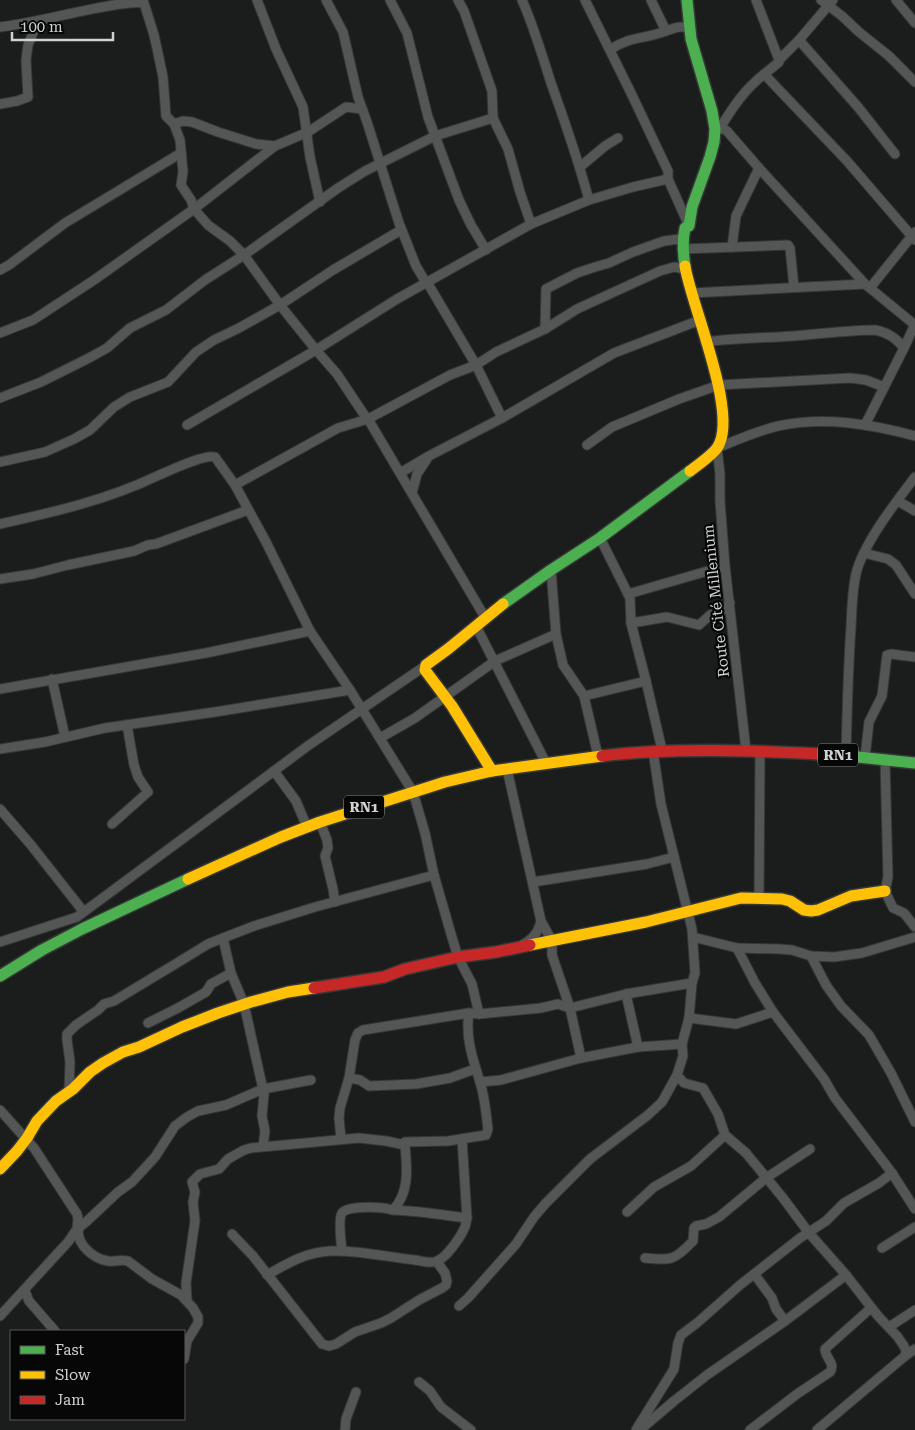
<svg xmlns="http://www.w3.org/2000/svg" width="915" height="1430" font-family="'Roboto Serif',serif">
  <style>
    .lines { fill: none; stroke-linecap: round; stroke-linejoin: round }
    .street-casing { stroke: #353836; stroke-width: 11 }
    .fast-casing { stroke: #353836; stroke-width: 14 }
    .slow-casing { stroke: #353836; stroke-width: 14 }
    .jam-casing { stroke: #353836; stroke-width: 14 }
    .street { stroke: #545655; stroke-width: 9 }
    .fast { stroke: #4caf50; stroke-width: 11 }
    .slow { stroke: #ffc107; stroke-width: 11 }
    .jam { stroke: #c62828; stroke-width: 11 }
    .labels { text-anchor: middle; stroke-width: 4.5; stroke-linejoin: round; paint-order: stroke }
    .shield { fill: #060706; stroke: #939593; stroke-width: 1 }
    .shield-label { font-size: 14px; font-weight: bold; fill: #cfd2d0 }
    .street-label { font-size: 15px; fill: #cfd2d0; stroke: #060706 }
  </style>
  <rect width="100%" height="100%" fill="#1a1d1b"/>
  <g class="lines">
    <defs>
      <g id="street">
        <polyline points="257,0 276,49 303,107 310,157 320,202"/>
        <polyline points="326,0 343,32 358,97 367,122 399,223 416,266 425,281 427,282 476,365 502,418"/>
        <polyline points="390,0 407,33 428,117 459,200 471,225 486,250"/>
        <polyline points="458,0 464,11 492,91 493,118 508,149 520,192 531,224"/>
        <path d="M522,0C534,27 542,55 551,83C565,122 578,160 589,200"/>
        <polyline points="585,0 631,93 668,171 668,179 689,226"/>
        <polyline points="651,0 666,31"/>
        <polyline points="756,0 779,60"/>
        <polyline points="821,0 842,16 859,32 889,56 915,82"/>
        <polyline points="896,0 915,23"/>
        <path d="M0,27C23,24 46,19 68,14C85,11 129,0 144,3L154,35L158,53L163,77L166,116L174,124L180,140L183,172L181,185L191,200L194,209L208,225L230,241L244,255L280,305L316,350L337,374L365,416L368,419L486,619"/>
        <polyline points="799,40 858,107 895,154"/>
        <path d="M610,50C628,37 643,39 663,32C673,29 678,25 689,28"/>
        <polyline points="764,74 847,161 915,240"/>
        <polyline points="0,104 17,101 28,97 26,60 28,45 38,21"/>
        <polyline points="174,124 183,121 192,122 218,132 256,144 275,146"/>
        <path d="M720,128C730,112 740,96 754,83C762,75 771,69 779,62V60L799,40L833,0"/>
        <polyline points="715,129 724,129 727,131 759,168 865,284 915,325"/>
        <polyline points="580,167 605,146 618,138"/>
        <polyline points="732,247 736,216 759,168"/>
        <polyline points="682,249 788,245 790,248 794,287"/>
        <polyline points="0,270 9,265 65,223 181,153"/>
        <polyline points="870,288 915,232"/>
        <polyline points="692,293 865,284"/>
        <polyline points="545,329 546,289 577,273 595,267 609,263 633,252 664,241 680,239 682,242"/>
        <polyline points="0,333 33,320 94,280 194,209 275,146 308,132 346,107 362,109"/>
        <path d="M705,342C735,338 765,338 794,336C821,334 848,330 875,330C887,332 897,339 904,348"/>
        <polyline points="0,398 41,382 89,358 107,348 130,328 166,310 205,280 244,255 338,188 365,171 435,136 493,118"/>
        <polyline points="187,425 316,350 397,299 531,224 589,200 633,187 668,179"/>
        <polyline points="865,425 904,348 915,324"/>
        <polyline points="587,445 612,427 679,399 719,385 850,378 866,380 884,387"/>
        <polyline points="0,462 45,452 74,439 90,430 114,407 130,397 168,382 196,352 214,340 239,328 280,305 333,270 401,230"/>
        <polyline points="400,473 429,456 502,418 614,353 700,320"/>
        <polyline points="235,485 338,428 368,419 450,375 476,365 496,352 545,329 577,309 601,298 660,271 674,267 685,269"/>
        <polyline points="412,493 417,474 427,459"/>
        <polyline points="898,501 915,511"/>
        <path d="M0,524C54,512 107,500 157,476C169,471 204,454 215,457L235,485L266,542L310,631L350,690L413,792L425,833L434,875L451,934L458,957L472,984L479,1014"/>
        <polyline points="600,538 630,598 631,623 646,681 662,750"/>
        <polyline points="864,553 888,559 896,565 915,594"/>
        <polyline points="551,570 556,634 563,665 584,696 598,756"/>
        <polyline points="0,579 33,574 68,565 134,551 148,545 156,544 164,541 248,510"/>
        <polyline points="628,594 725,566"/>
        <polyline points="631,623 667,617 699,625 710,615 721,612 730,603"/>
        <polyline points="476,626 546,763"/>
        <polyline points="52,679 65,737"/>
        <polyline points="0,689 206,653 310,631"/>
        <polyline points="584,696 646,681"/>
        <polyline points="380,738 415,718 495,661 556,634"/>
        <polyline points="0,749 45,742 105,728 215,712 350,690"/>
        <path d="M746,750L725,566L720,501V474L717,448C737,440 757,431 778,426C824,416 871,424 915,436"/>
        <path d="M846,756C847,712 848,670 851,627C852,608 852,588 857,570C866,540 896,502 915,477"/>
        <polyline points="865,757 869,722 882,696 887,655 891,654 915,657"/>
        <polyline points="885,760 888,877 885,891 893,908 904,913 915,927"/>
        <polyline points="507,769 541,921 552,941 552,955 570,1008 581,1058"/>
        <polyline points="274,771 296,801 307,827"/>
        <polyline points="0,809 31,845 83,911"/>
        <polyline points="320,822 327,840 328,848 325,856 333,889 335,902"/>
        <polyline points="112,824 148,792 138,777 134,765 127,725"/>
        <polyline points="533,882 647,864 674,857"/>
        <polyline points="759,898 760,751"/>
        <polyline points="693,937 737,948 779,949 792,950 811,956 834,957 862,953 915,937"/>
        <polyline points="223,938 231,973 244,1004 264,1094 262,1116 265,1131 263,1146"/>
        <polyline points="0,942 77,917 309,745 425,666"/>
        <path d="M522,945C533,939 538,933 541,921"/>
        <polyline points="737,948 755,983 773,1012 824,1079 835,1098 892,1173 915,1209"/>
        <polyline points="811,956 826,985 841,1006 869,1035 891,1073 915,1122"/>
        <polyline points="626,994 638,1047"/>
        <polyline points="689,1018 736,1024 773,1012"/>
        <polyline points="148,1023 178,1008 206,992 211,984 231,973"/>
        <polyline points="677,1075 684,1083 703,1088 718,1114 725,1135 746,1153 783,1198 809,1233 846,1275 878,1316 897,1336 904,1346 906,1351 905,1356"/>
        <polyline points="349,1078 360,1080 369,1086 416,1084 450,1078 475,1069"/>
        <polyline points="480,1082 501,1080 581,1058 638,1047 682,1044"/>
        <polyline points="69,1091 70,1062 67,1040 67,1034 76,1025 98,1010 104,1004 114,1001 177,963 208,944 223,938 254,926 315,907 434,875"/>
        <polyline points="0,1110 34,1148 77,1214 78,1219 77,1229 68,1242 0,1316"/>
        <polyline points="341,1139 339,1118 340,1108 349,1078 355,1040 358,1033 363,1030 469,1013 479,1014 541,1008 558,1004 570,1008 626,994 692,983"/>
        <path d="M393,1210C410,1192 407,1168 405,1145"/>
        <polyline points="627,1212 654,1187 691,1166 725,1135"/>
        <path d="M79,1228C75,1243 93,1259 108,1261C115,1262 121,1259 128,1261L152,1279L181,1295L193,1308L198,1317V1323L187,1341L184,1359"/>
        <polyline points="77,1229 86,1222 118,1192 132,1182 155,1157 175,1126 187,1117 198,1111 226,1105 263,1089 311,1080"/>
        <polyline points="232,1234 253,1256 322,1344 329,1346 336,1344 355,1332 381,1323 391,1318 419,1300 442,1288 446,1285 447,1281 445,1273 437,1262"/>
        <polyline points="882,1248 915,1227"/>
        <path d="M342,1251C341,1242 338,1219 342,1213C347,1206 375,1207 383,1208C387,1208 390,1210 394,1210C419,1211 443,1215 467,1218"/>
        <path d="M645,1258C671,1261 675,1260 693,1241L694,1228L696,1226L706,1224L719,1217L766,1178L810,1149"/>
        <path d="M267,1275C288,1263 306,1252 331,1251C359,1250 387,1257 415,1260C421,1261 432,1264 437,1261C446,1258 460,1238 464,1229C466,1226 466,1222 467,1218L462,1139"/>
        <polyline points="25,1291 29,1301 55,1331"/>
        <path d="M187,1301L186,1283L195,1221L193,1202L195,1192L192,1182L200,1174L219,1169L228,1159L244,1150L251,1148L359,1138L386,1141L405,1145V1142L448,1141L486,1135L488,1129C486,1114 485,1097 480,1082C473,1059 465,1038 469,1013"/>
        <polyline points="459,1306 468,1298 516,1244 534,1217 545,1204 590,1159 648,1115 662,1102 677,1075 683,1056 682,1044 689,1018 692,983 695,973 692,929 661,804 653,751"/>
        <polyline points="785,1321 846,1275"/>
        <polyline points="889,1327 915,1310"/>
        <polyline points="419,1382 430,1391 441,1407 471,1430"/>
        <polyline points="345,1430 346,1419 356,1392"/>
        <polyline points="636,1430 674,1369 678,1343 681,1335 697,1323 740,1285 800,1238 826,1221 844,1203 879,1183 892,1173"/>
        <polyline points="640,1430 674,1401 707,1375 785,1321 776,1309 772,1298 755,1275"/>
        <path d="M750,1430L797,1394L830,1372C836,1363 825,1358 825,1349L871,1308"/>
        <polyline points="817,1430 905,1356 915,1349"/>
      </g>
      <g id="fast">
        <path d="M685,266C683,253 682,241 685,228L689,226L692,207L710,157L714,142L715,129L712,111L691,39L687,0"/>
        <polyline points="503,604 551,570 600,538 690,471"/>
        <polyline points="848,756 915,763"/>
        <polyline points="0,976 42,950 82,929 188,879"/>
      </g>
      <g id="slow">
        <path d="M685,266C691,305 740,416 717,448C711,456 698,465 690,471"/>
        <polyline points="492,771 452,706 425,670 426,665 448,649 503,604"/>
        <polyline points="188,879 281,837 320,822 445,782 492,771 602,756"/>
        <polyline points="530,945 646,922 741,898 782,899 790,901 804,910 811,911 818,910 851,896 885,891"/>
        <polyline points="0,1169 17,1151 27,1138 37,1121 56,1101 73,1089 90,1072 103,1063 123,1052 139,1047 182,1027 218,1013 251,1002 288,992 314,988"/>
      </g>
      <g id="jam">
        <path d="M602,756C651,750 699,750 748,751C781,752 814,753 848,756"/>
        <polyline points="314,988 384,977 405,969 458,957 496,952 530,945"/>
      </g>
    </defs>
    <use href="#street" class="street-casing"/>
    <use href="#fast" class="fast-casing"/>
    <use href="#slow" class="slow-casing"/>
    <use href="#jam" class="jam-casing"/>
    <use href="#street" class="street"/>
    <use href="#fast" class="fast"/>
    <use href="#slow" class="slow"/>
    <use href="#jam" class="jam"/>
  </g>
  <g class="labels">
    <g class="shield">
      <rect x="818" y="743.5" width="40" height="23" rx="4"/>
      <rect x="344" y="795.5" width="40" height="23" rx="4"/>
    </g>
    <g class="shield-label">
      <text x="838" y="760">RN1</text>
      <text x="364" y="812">RN1</text>
    </g>
    <g class="street-label">
      <text transform="translate(716 601) rotate(-96)" y="5">Route Cité Millenium</text>
    </g>
  </g>
  <rect x="10" y="1330" width="175" height="90" fill="#060706" stroke="#565857"/>
  <rect x="20" y="1346" width="25" height="8" fill="#4caf50" stroke="#565857"/>
  <text x="55" y="1355" font-size="15" fill="#cfd2d0">Fast</text>
  <rect x="20" y="1371" width="25" height="8" fill="#ffc107" stroke="#565857"/>
  <text x="55" y="1380" font-size="15" fill="#cfd2d0">Slow</text>
  <rect x="20" y="1396" width="25" height="8" fill="#c62828" stroke="#565857"/>
  <text x="55" y="1405" font-size="15" fill="#cfd2d0">Jam</text>
  <path d="M12 32v8h101v-8" fill="none" stroke="#cfd2d0" stroke-width="2.5"/>
  <text x="20" y="32" font-size="15" fill="#cfd2d0" stroke="#060706" stroke-width="4" paint-order="stroke">100 m</text>
</svg>
